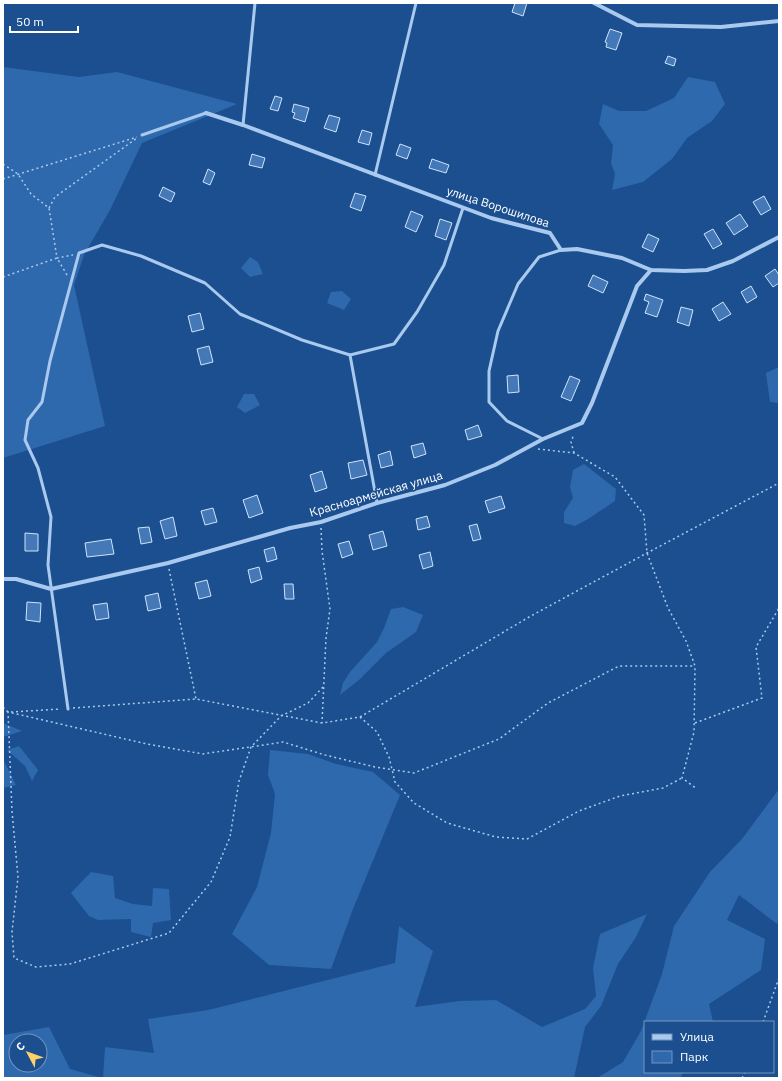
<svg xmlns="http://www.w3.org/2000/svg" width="782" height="1081" font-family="'IBM Plex Sans',sans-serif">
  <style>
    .green { fill: #2e69ad; fill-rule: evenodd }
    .building { fill: #4478b7; stroke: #cfe3fa }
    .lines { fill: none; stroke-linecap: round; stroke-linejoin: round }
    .path { stroke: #a9c9ee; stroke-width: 1.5; stroke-dasharray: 2 3; stroke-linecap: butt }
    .service { stroke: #a9c9ee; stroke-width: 3 }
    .minor { stroke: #a9c9ee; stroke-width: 4 }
    .labels { text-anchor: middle; stroke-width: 3.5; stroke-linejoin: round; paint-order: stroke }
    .street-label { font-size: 12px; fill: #fff; stroke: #1b4f8f }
  </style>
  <rect width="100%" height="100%" fill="#1b4f8f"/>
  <g class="green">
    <polygon points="3,67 79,77 117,72 237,104 142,143 110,210 84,255 74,285 105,426 3,458"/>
    <polygon points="688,77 715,82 725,104 712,121 687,138 672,159 643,182 612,190 615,174 611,163 613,145 599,124 603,104 619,111 646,111 674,98"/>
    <polygon points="250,257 258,262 263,274 250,277 241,268"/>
    <polygon points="342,291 351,299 344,310 327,303 331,292"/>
    <polygon points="779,367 779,403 770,402 766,373"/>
    <polygon points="244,394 254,394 260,405 245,413 237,407"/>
    <polygon points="584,464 616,489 615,501 588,519 575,526 564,523 564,512 573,498 570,487 573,470"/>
    <polygon points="403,607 423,615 416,632 386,653 360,679 340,695 343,683 350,672 377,642 384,628 391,609"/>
    <polygon points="3,723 22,731 3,737"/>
    <polygon points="19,746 38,770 32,781 25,766 7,750"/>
    <polygon points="270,750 308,754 336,764 373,772 400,795 353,909 331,969 269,965 232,934 257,887 271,833 275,794 268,775"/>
    <polygon points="3,759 16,785 3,788"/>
    <polygon points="779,789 779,920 777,924 739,895 727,920 765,939 761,970 709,1004 713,1022 645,1022 645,1072 686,1072 681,1075 682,1078 597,1078 623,1062 641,1031 662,974 674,926 710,872 742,839"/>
    <polygon points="91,872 113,876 115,898 133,904 152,906 153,888 169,889 171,920 153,923 151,937 131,932 131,919 98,920 89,916 71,893"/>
    <polygon points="647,914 636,937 618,964 601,1006 585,1027 574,1078 103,1078 105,1047 154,1053 148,1019 208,1010 395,963 399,926 433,951 415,1007 460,1001 496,1000 542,1027 585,1009 596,996 593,968 600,934"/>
    <path d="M49,1027L70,1069L102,1078H3V1035ZM16,1041H40V1065H16Z"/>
  </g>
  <g class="building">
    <polygon points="515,3 527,3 523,16 512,12"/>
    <polygon points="610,29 622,33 616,50 606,47 607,43 605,42"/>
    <polygon points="668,56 676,59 674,66 665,63"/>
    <polygon points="275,96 282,98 278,111 270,109"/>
    <polygon points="294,104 309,108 305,122 293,118 295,113 292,112"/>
    <polygon points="329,115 340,118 336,132 324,128"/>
    <polygon points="362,130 372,133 369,145 358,142"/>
    <polygon points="400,144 411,148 407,159 396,155"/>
    <polygon points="252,154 265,158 262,168 249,165"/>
    <polygon points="432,159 449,165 446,173 429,168"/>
    <polygon points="208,169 215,173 210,185 203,182"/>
    <polygon points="163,187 175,193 171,202 159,196"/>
    <polygon points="355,193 366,196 361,211 350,207"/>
    <polygon points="764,196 771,209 761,215 753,202"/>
    <polygon points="411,211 423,216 416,232 405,227"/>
    <polygon points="740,214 748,226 734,235 726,223"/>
    <polygon points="440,219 452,223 446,240 435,236"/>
    <polygon points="713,229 722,244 713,249 704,234"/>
    <polygon points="648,234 659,239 653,252 642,247"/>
    <polygon points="775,269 779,275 779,283 773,287 765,276"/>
    <polygon points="593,275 608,282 603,293 588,286"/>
    <polygon points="751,286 757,297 747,303 741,292"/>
    <polygon points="646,294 663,300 657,317 645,313 649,302 644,300"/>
    <polygon points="723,302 731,314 719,321 712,309"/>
    <polygon points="681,307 693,310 689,326 677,322"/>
    <polygon points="200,313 204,329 192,332 188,316"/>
    <polygon points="209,346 213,362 201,365 197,349"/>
    <polygon points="518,375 519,392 508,393 507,376"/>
    <polygon points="570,376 580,380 571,401 561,397"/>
    <polygon points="478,425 482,436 468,440 465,430"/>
    <polygon points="423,443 426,454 414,458 411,446"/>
    <polygon points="390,451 393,465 381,468 378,455"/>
    <polygon points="363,460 367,475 351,479 348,463"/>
    <polygon points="322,471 327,488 315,492 310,475"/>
    <polygon points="257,495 263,513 249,518 243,500"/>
    <polygon points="501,496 505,508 489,513 485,501"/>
    <polygon points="213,508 217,522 205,525 201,511"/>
    <polygon points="427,516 430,527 418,530 416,519"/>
    <polygon points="173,517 177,536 165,539 160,521"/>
    <polygon points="477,524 481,539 473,541 469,526"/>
    <polygon points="149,527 152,542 141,544 138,528"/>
    <polygon points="383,531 387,546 373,550 369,535"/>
    <polygon points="25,533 38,534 38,551 25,551"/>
    <polygon points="111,539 114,554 87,557 85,543"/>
    <polygon points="349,541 353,554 342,558 338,544"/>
    <polygon points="274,547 277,559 267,562 264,550"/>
    <polygon points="430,552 433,566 423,569 419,555"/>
    <polygon points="259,567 262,579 251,583 248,570"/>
    <polygon points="207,580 211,596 199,599 195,583"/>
    <polygon points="284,584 293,584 294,599 285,599"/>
    <polygon points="158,593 161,608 148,611 145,596"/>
    <polygon points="27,602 41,603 40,622 26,620"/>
    <polygon points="107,603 109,618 96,620 93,605"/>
  </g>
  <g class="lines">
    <g class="path">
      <polyline points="3,164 18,174 31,194 49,208 57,258 73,255"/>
      <polyline points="3,179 137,137"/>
      <polyline points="49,208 55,197 137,138"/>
      <polyline points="3,277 57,258 67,275"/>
      <polyline points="538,449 574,453 615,477 644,515 647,553 668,608 686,641 695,666 694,732 682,778 697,789"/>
      <polyline points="574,453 571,442 574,434"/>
      <polyline points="321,528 322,551 330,609 326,638 322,723"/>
      <polyline points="169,569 196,699"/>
      <polyline points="323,687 308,703 281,716 251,747 239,781 230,837 211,882 169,933 70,964 36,967 14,958 12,932 18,877 12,811 8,712 147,744 203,754 283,742 325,755 375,767 414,773 499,739 548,703 619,666 695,666"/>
      <polyline points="3,707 8,712"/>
      <polyline points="73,708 196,699 322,723 360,717 529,617 647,553 779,483"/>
      <polyline points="11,712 61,709"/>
      <polyline points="360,717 377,732 389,757 395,782 414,803 447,823 496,837 527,839 579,811 620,796 663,788 682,778"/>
      <polyline points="695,723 762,698 756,647 779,608"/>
      <polyline points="763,1022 779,978"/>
      <polyline points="742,1078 745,1072"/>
    </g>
    <g class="service">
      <polyline points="243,125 255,3"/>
      <polyline points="142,135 206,113"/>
      <polyline points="375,175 416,3"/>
      <polyline points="350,355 377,503"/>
      <polyline points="543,439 507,421 489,402 489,371 498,331 518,284 539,257 561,250"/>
      <polyline points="68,709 48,565 51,517 38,468 25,440 28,420 42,402 50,361 79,253 102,245 141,256 205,283 240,314 302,340 350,355 394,344 417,312 444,265 463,208"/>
    </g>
    <g class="minor">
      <polyline points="594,3 637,25 721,27 779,21"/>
      <polyline points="206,113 243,125 491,218 550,233 561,250 577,249 622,258 651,270 684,271 707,270 733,261 779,237"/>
      <polyline points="3,579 16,579 51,589 168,563 290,528 321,522 377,503 445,485 495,465 543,439 582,423 592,403 637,286 651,270"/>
    </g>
  </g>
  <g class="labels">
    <g class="street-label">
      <text transform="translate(498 207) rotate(18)" y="4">улица Ворошилова</text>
      <text transform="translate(376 494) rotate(-16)" y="4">Красноармейская улица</text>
    </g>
  </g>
  <rect width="782" height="1081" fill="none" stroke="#ffffff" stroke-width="8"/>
  <rect x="644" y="1021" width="130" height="52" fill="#1b4f8f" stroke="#7695bc"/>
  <rect x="652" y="1034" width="20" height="6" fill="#a9c9ee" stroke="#7695bc"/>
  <text x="680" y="1041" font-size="12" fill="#ffffff">Улица</text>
  <rect x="652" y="1051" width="20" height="12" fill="#2e69ad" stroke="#7695bc"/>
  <text x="680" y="1061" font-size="12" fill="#ffffff">Парк</text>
  <g transform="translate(28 1053) rotate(311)"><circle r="19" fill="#1b4f8f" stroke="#7695bc"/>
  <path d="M0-3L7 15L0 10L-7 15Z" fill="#ffd166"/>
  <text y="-6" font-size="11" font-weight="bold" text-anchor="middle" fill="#ffffff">С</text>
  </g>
  <path d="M10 26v6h68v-6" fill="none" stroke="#ffffff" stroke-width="2"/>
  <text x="16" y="26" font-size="12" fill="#ffffff" stroke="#1b4f8f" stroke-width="3" paint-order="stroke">50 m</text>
</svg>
